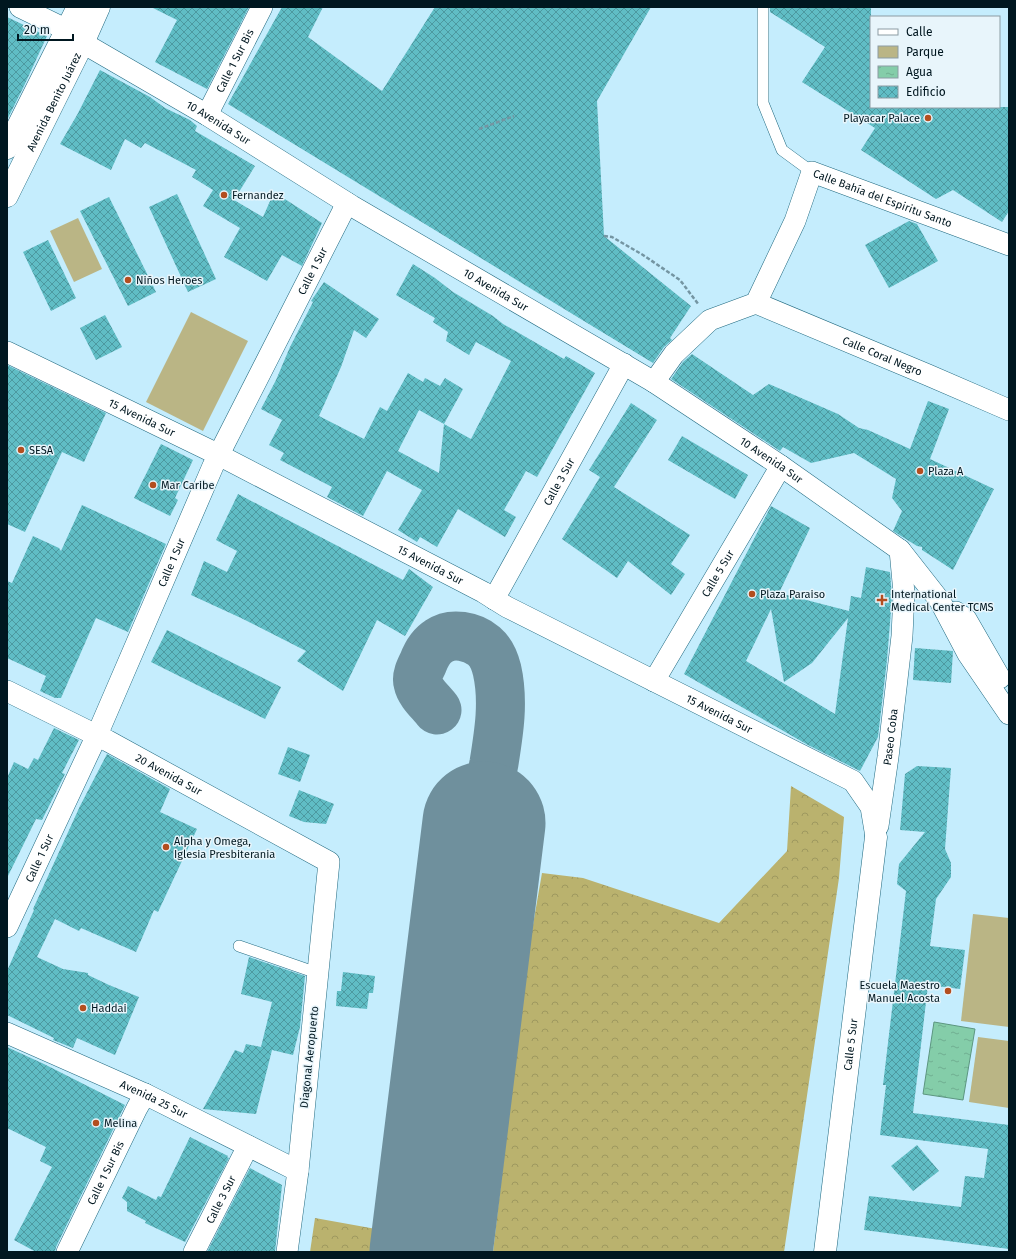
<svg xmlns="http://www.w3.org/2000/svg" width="1016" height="1259" font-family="'Fira Sans',sans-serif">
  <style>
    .forest { fill: url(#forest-crowns) }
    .park { fill: #bab585 }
    .water { fill: url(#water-ripples); stroke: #5c9680 }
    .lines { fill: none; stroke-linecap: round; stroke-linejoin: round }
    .taxiway { stroke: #6f909d; stroke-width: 49 }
    .runway { stroke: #6f909d; stroke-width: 123 }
    .building { fill: url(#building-cross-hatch); fill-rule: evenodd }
    .lane-casing { stroke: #216a80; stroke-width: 12 }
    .street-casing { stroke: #216a80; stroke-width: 22 }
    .secondary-casing { stroke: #216a80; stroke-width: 23 }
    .path { stroke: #7495a2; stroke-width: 2.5; stroke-dasharray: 4 2; stroke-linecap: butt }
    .lane { stroke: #fff; stroke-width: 11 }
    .street { stroke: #fff; stroke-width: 21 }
    .secondary { stroke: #fff; stroke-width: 22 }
    .poi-dot { fill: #b34e1f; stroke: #e8f5fb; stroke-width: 1.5 }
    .labels { text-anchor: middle; stroke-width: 3; stroke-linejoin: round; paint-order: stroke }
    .street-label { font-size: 11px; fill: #001720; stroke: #e8f5fb }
    .poi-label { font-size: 11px; fill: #001720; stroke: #e8f5fb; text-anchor: start }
  </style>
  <defs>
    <pattern id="forest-crowns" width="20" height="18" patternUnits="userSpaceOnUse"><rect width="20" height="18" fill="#bab26e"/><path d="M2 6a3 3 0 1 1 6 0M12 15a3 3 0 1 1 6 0" fill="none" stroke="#9e985f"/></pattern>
    <pattern id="water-ripples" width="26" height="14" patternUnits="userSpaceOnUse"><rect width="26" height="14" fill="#84cda9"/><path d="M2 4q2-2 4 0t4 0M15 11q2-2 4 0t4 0" fill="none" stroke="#70af91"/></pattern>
    <pattern id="building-cross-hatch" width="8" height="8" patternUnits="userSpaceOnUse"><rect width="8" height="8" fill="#60bdc5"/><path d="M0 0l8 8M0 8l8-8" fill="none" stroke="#4d99a0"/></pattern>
  </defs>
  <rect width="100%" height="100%" fill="#c5edfd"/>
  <g class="forest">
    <polygon points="791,786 844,817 839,878 784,1252 493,1252 526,965 542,873 583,878 719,923 787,851"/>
    <polygon points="315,1218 376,1229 373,1252 310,1252"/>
  </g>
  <g class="park">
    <polygon points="78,218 102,269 74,282 50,231"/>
    <polygon points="191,312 248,341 203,431 146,402"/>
    <polygon points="973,914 1009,918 1009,1027 961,1021"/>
    <polygon points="978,1037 1009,1041 1009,1108 969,1102"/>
  </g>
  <polygon class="water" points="934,1022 975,1029 963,1100 923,1094"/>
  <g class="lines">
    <path class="taxiway" d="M437,710C431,702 420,693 418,683C416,677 420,669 423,663C426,655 431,646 439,641C452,632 472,636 484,646C491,652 495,662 497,670C504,701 499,732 494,763C490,783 487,803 484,823"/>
    <polyline class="runway" points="431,1252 484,823"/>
  </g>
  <g class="building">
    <polygon points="151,7 249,7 207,89 155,62 177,20"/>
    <polygon points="282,7 323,7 308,37 382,91 435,7 651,7 597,101 604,236 691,306 670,338 672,340 664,347 653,363 228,104"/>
    <polygon points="770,7 871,7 871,107 1009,107 1009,211 1002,222 953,190 936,199 861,150 875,128 802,82 825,47 770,12"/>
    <polygon points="7,17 47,36 24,86 7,120"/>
    <polygon points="100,70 150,97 165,108 190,120 197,126 195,131 255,166 234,200 263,217 274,192 322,223 302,266 282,255 267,281 224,257 240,228 203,206 213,190 192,177 196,170 145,143 141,148 125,139 111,170 60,144 77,115"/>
    <polygon points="177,194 216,279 188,292 149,207"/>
    <polygon points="109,197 156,292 128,306 80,211"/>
    <polygon points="909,221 917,224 938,261 889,288 865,245"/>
    <polygon points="48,240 76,298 51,311 23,252"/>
    <path d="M413,264L435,278L453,292L493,316L503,324L564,359L566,356L595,373L537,477L526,471L504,510L516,517L505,537L458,509L437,547L420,537L417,542L398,530L422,490L387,471L363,516L327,497L332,487L280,460L284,453L269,445L282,420L261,409L276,380L290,347L313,302L311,301L324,282L379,319L366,338L354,330L341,367L319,416L364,439L380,407L387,411L408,373L423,382L425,378L440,386L445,378L463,389L444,424L471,439L511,361L476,342L469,355L446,341L448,332L433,322L435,318L396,295ZM419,410L444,424L439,473L398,451Z"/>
    <polygon points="105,315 122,347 96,360 80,328"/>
    <polygon points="692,354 753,395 769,384 838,414 859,428 868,430 910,449 928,401 949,409 930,459 994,489 953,570 922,550 922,547 917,546 893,531 902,511 892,498 896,479 854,453 811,463 783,447 780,451 671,379 683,362"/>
    <polygon points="7,365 106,413 84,462 62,452 25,532 7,524"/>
    <polygon points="631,403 657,420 614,487 690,535 671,564 685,574 671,595 628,561 617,578 562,539 600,477 589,470"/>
    <polygon points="682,436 748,475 735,499 668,460"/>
    <polygon points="161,444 193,460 175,498 178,500 170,516 134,498"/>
    <polygon points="238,494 403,580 409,569 433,587 405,636 377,620 343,691 297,661 306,651 241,618 191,595 204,561 227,572 237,551 216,540"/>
    <polygon points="82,505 166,544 128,632 96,618 61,698 55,698 40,691 46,676 7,658 7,581 12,583 33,536 59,548 61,551"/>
    <path d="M771,506L810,528L779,593L849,611L851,596L861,598L866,567L890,572L892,598L887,660L878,737L860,771L808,745L684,674ZM771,609L784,682L812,663L848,618L835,714L746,661Z"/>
    <polygon points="167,630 281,687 265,719 151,662"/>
    <polygon points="915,648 953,651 951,683 913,680"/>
    <polygon points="54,728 79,740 62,773 65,774 42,820 36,819 7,878 7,778 14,762 28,769 34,758 38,760"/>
    <polygon points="288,747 310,755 300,782 278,774"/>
    <polygon points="107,754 170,789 160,812 197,829 158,912 154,910 136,952 81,928 79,931 55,919 37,957 63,969 88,973 88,975 109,985 139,997 115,1055 77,1038 73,1048 53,1040 54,1038 7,1015 7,971 34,910 33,909 80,806"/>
    <polygon points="917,766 951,768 945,849 951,863 951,877 936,899 930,946 965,950 960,989 928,985 913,1113 1009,1125 1009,1249 864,1230 869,1196 961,1207 965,1176 984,1178 988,1149 880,1135 886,1085 883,1085 906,891 897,884 899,864 925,832 900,830 905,774"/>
    <polygon points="299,790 334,804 326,824 304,822 289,816"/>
    <polygon points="249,957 305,976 300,1027 293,1055 272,1050 256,1114 203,1109 235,1050 243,1053 246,1044 261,1047 272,1002 241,994"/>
    <polygon points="343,972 375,976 373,993 369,993 367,1009 336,1006 337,991 341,991"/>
    <polygon points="7,1047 44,1064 125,1105 56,1247 55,1252 36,1252 14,1240 52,1167 40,1161 46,1147 7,1128"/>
    <polygon points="190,1137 228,1156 227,1157 229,1158 185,1242 145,1223 146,1221 127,1211 127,1202 122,1198 128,1186 156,1200 158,1196 161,1197"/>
    <polygon points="917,1145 939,1171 913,1191 891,1166"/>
    <polygon points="250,1168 282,1185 275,1252 207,1252"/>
  </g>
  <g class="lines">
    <defs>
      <g id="lane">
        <polyline points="763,7 763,103 782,150 812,172"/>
        <polyline points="239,946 317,973"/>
      </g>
      <g id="street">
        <path id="s1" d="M20,7L67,30L83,43L207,115L352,206L654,382L781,466L900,550L940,601L968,654L1009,714"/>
        <path id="s2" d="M207,115L262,7"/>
        <path id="s3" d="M756,303L928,375L1009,410"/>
        <path id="s4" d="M7,352L211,451L483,592L507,607L853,781L871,807L876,837"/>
        <path id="s5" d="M654,382L674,354L710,320L756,303L795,221L812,172L1009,245"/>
        <path id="s6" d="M494,599L624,364"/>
        <polyline points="956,612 966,619 1000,678"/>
        <path id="s7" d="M654,681L781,466"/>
        <path id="s8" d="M7,691L108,741L329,862L298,1171L287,1252"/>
        <path id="s9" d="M878,826L888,757L902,636L904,593L900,550"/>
        <path id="s10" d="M7,927L97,735L213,466L347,203"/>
        <path id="s11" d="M7,1033L145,1094L298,1171"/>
        <path id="s12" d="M67,1252L137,1108L145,1094"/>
        <path id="s13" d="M194,1252L248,1146"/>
      </g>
      <g id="secondary">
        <polyline points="7,148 78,7"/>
        <path id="s14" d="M7,196L83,43L99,7"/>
        <path id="s15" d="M825,1252L876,837"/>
      </g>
    </defs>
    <use href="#lane" class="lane-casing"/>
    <use href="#street" class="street-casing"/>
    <use href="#secondary" class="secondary-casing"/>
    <g class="path">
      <polyline points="479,129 514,116"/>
      <polyline points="604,236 612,237 643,255 680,280 699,305"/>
    </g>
    <use href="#lane" class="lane"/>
    <use href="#street" class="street"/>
    <use href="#secondary" class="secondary"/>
  </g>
  <g class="poi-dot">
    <circle cx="928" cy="118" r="4"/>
    <circle cx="224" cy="195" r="4"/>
    <circle cx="128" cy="280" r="4"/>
    <circle cx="21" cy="450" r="4"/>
    <circle cx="920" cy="471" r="4"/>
    <circle cx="153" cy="485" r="4"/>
    <circle cx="752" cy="594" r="4"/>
    <path d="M880 594h4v4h4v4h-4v4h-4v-4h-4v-4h4z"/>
    <circle cx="166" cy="847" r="4"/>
    <circle cx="948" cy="991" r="4"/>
    <circle cx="83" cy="1008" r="4"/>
    <circle cx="96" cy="1123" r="4"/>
  </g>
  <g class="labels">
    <g class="street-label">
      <text dy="4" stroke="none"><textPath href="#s2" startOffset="61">Calle 1 Sur Bis</textPath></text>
      <text dy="4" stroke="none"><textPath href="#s14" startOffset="105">Avenida Benito Juárez</textPath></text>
      <text dy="4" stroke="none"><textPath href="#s1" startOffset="230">10 Avenida Sur</textPath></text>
      <text dy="4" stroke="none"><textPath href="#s5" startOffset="351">Calle Bahía del Espiritu Santo</textPath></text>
      <text dy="4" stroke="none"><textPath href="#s10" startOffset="724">Calle 1 Sur</textPath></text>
      <text dy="4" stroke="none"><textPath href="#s1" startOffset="554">10 Avenida Sur</textPath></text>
      <text dy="4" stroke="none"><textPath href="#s3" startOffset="137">Calle Coral Negro</textPath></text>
      <text dy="4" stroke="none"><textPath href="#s4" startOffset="150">15 Avenida Sur</textPath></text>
      <text dy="4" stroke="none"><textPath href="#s1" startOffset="878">10 Avenida Sur</textPath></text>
      <text dy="4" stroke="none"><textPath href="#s6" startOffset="134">Calle 3 Sur</textPath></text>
      <text dy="4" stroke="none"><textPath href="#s10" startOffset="400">Calle 1 Sur</textPath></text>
      <text dy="4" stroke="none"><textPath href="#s4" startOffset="474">15 Avenida Sur</textPath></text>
      <text dy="4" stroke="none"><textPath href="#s7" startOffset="125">Calle 5 Sur</textPath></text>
      <text dy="4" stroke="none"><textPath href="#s4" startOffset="799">15 Avenida Sur</textPath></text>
      <text dy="4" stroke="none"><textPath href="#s9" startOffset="90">Paseo Coba</textPath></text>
      <text dy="4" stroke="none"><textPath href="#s8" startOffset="182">20 Avenida Sur</textPath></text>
      <text dy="4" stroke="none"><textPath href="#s10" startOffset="76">Calle 1 Sur</textPath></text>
      <text dy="4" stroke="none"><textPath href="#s15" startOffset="209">Calle 5 Sur</textPath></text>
      <text transform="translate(309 1057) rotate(-84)" y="4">Diagonal Aeropuerto</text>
      <text dy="4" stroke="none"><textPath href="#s11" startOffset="161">Avenida 25 Sur</textPath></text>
      <text dy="4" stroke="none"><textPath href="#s12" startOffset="88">Calle 1 Sur Bis</textPath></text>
      <text dy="4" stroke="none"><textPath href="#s13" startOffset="59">Calle 3 Sur</textPath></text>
    </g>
    <g class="poi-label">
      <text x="920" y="122" text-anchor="end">Playacar Palace</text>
      <text x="232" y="199">Fernandez</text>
      <text x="136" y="284">Niños Heroes</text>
      <text x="29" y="454">SESA</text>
      <text x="928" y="475">Plaza A</text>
      <text x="161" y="489">Mar Caribe</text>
      <text x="760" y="598">Plaza Paraiso</text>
      <text x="891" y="598">International<tspan x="891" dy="13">Medical Center TCMS</tspan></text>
      <text x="174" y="845">Alpha y Omega,<tspan x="174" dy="13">Iglesia Presbiterania</tspan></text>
      <text x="940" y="989" text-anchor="end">Escuela Maestro<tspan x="940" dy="13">Manuel Acosta</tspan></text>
      <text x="91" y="1012">Haddai</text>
      <text x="104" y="1127">Melina</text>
    </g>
  </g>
  <rect width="1016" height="1259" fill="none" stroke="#001720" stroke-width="16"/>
  <rect x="870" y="16" width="130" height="92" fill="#e8f5fb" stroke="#8b9ca3"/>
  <rect x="878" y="29" width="20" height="6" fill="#ffffff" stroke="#8b9ca3"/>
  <text x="906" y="36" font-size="12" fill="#001720">Calle</text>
  <rect x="878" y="46" width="20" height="12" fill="#bab585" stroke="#8b9ca3"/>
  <text x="906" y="56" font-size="12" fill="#001720">Parque</text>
  <rect x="878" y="66" width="20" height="12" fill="url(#water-ripples)" stroke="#8b9ca3"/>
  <text x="906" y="76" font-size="12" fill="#001720">Agua</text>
  <rect x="878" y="86" width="20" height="12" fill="url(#building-cross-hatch)" stroke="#8b9ca3"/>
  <text x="906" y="96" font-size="12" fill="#001720">Edificio</text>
  <path d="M18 34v6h55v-6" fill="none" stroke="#001720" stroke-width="2"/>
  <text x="24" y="34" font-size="12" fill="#001720" stroke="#e8f5fb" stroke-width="3" paint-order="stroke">20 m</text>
</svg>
